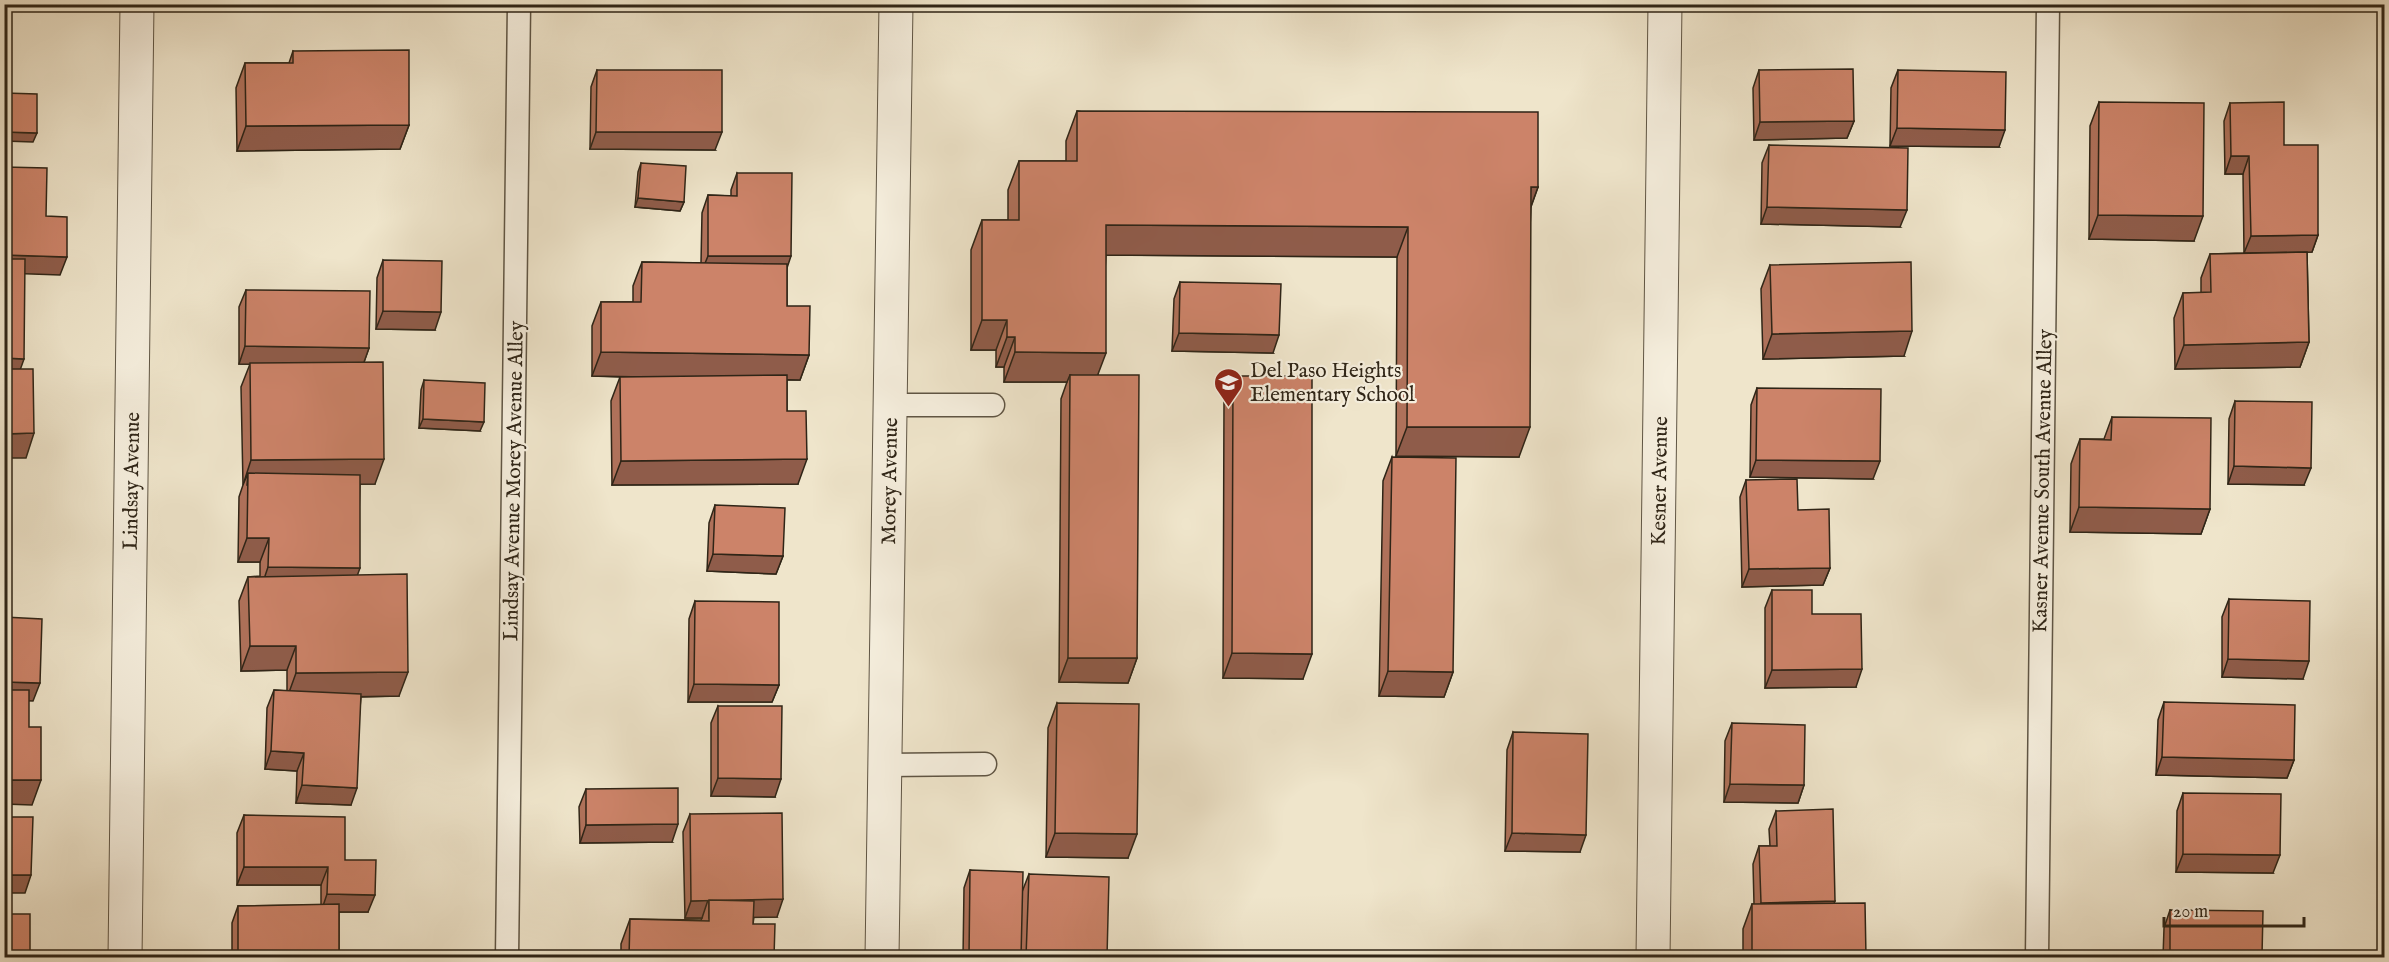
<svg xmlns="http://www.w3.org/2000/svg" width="2389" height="962" font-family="'IM FELL English',serif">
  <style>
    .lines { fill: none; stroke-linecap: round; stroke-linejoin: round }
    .service-casing { stroke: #5f5544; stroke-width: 25 }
    .minor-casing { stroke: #5f5544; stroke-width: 35 }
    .service { stroke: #f5eedd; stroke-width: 22 }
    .minor { stroke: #f5eedd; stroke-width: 33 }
    .wall { fill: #af715a; stroke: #2f2517; stroke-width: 1.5 }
    .shaded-wall { fill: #8f5c4a; stroke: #2f2517; stroke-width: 1.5 }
    .building { fill: #cc8369; stroke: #2f2517; stroke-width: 1.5 }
    .labels { text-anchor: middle; stroke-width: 4.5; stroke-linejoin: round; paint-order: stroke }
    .poi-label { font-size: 21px; fill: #2f2517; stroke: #f5eedd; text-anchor: start }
    .street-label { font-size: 21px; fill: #2f2517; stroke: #f5eedd }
  </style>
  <rect width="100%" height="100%" fill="#efe5cb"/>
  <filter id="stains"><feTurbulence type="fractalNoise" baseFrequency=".00333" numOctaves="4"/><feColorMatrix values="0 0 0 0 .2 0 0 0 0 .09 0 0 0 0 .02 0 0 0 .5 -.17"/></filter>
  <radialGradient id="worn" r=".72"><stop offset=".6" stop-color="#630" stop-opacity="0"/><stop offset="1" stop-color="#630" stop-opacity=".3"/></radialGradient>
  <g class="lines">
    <defs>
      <g id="service">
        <polyline points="890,405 993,405"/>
        <polyline points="885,765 985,764"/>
        <polyline points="507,958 519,4"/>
        <polyline points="2037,958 2048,4"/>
      </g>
      <g id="minor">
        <polyline points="125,958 137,4"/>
        <polyline points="882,958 896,4"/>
        <polyline points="1653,958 1665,4"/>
      </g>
    </defs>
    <use href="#service" class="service-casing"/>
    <use href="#minor" class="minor-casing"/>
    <use href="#service" class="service"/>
    <use href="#minor" class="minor"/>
  </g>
  <g class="wall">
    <polygon points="293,51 409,125 400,149 237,151 236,88 245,63 289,63"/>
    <polygon points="597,70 715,150 590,149 591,87"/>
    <polygon points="1759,70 1854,121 1847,138 1754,140 1753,88"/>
    <polygon points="1898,70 1999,147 1890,146 1891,88"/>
    <polygon points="2099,102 2194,241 2089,239 2090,126"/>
    <polygon points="2230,103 2284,145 2318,235 2312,252 2307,252 2309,342 2300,367 2175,369 2174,318 2183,293 2201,293 2201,278 2210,254 2244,253 2243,174 2225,174 2224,121"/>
    <polygon points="1077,111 1538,187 1531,207 1519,457 1396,456 1397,257 1106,255 1098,375 1137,658 1128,683 1059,682 1061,399 1067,382 1004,382 1004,367 996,367 996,350 971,350 971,250 982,220 1008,220 1008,190 1019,161 1066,161 1066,141"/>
    <polygon points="1769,145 1900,227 1761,224 1762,163"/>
    <polygon points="641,163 684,202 680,211 635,207 638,172"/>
    <polygon points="737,173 787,266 787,306 809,355 800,380 787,380 787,411 798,484 612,485 611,401 620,377 592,376 592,326 601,302 633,302 633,286 642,262 701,263 702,213 708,195 731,196 731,190"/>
    <polygon points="383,260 435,330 376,329 377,278"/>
    <polygon points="1770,265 1904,356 1763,359 1761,289"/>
    <polygon points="1180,282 1273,353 1172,351 1174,299"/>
    <polygon points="246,290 369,348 364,362 375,484 360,484 357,575 399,696 361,697 351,805 296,803 297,771 265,769 267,708 274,690 287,691 287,670 241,671 239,601 248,577 260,576 260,562 238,562 239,497 243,485 241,387 250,364 239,364 239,307"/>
    <polygon points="1233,376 1303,679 1223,678 1224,401"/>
    <polygon points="424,380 480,431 419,428 421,390"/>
    <polygon points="1757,388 1873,479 1750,477 1751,405"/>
    <polygon points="2235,401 2304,485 2228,484 2229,419"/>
    <polygon points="2112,417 2210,509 2201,534 2070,532 2071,464 2080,439 2104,439"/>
    <polygon points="1392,457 1453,672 1444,697 1379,696 1383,481"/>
    <polygon points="1746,480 1798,510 1830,568 1823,585 1742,587 1740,497"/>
    <polygon points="715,505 783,556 776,574 707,571 709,523"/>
    <polygon points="1772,590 1812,614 1856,687 1765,688 1765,608"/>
    <polygon points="2229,599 2303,679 2222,677 2222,617"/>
    <polygon points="695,601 779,685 772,702 688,702 689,619"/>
    <polygon points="2164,702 2294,760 2287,778 2156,775 2158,720"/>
    <polygon points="1057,703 1128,858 1046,857 1048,728"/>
    <polygon points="718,706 775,797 711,796 711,723"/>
    <polygon points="1732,723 1804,785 1798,803 1724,802 1725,741"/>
    <polygon points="1513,732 1580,852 1505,851 1507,750"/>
    <polygon points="586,789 672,842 580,843 579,807"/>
    <polygon points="2183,793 2273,873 2176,872 2177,811"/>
    <polygon points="1776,811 1834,903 1866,957 1743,957 1743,929 1752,904 1754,904 1753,864 1759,846 1770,846 1769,829"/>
    <polygon points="690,814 777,917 754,917 753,924 774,957 621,957 621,944 630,919 701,920 702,918 685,918 683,832"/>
    <polygon points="244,815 345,860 368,912 339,912 339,955 360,957 232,957 232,923 238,906 321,905 321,885 237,885 237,833"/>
    <polygon points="970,870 1022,892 1029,874 1107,957 963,957 964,888"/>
    <polygon points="2170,910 2262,956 2308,957 2163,957 2164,928"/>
  </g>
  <g class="shaded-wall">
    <polygon points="1854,121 1847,138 1754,140 1760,122"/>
    <polygon points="409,125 400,149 237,151 246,126"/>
    <polygon points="1897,128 2005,130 1999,147 1890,146"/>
    <polygon points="4,132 37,133 33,142 4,141"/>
    <polygon points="596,132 722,132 715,150 590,149"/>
    <polygon points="2231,156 2249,156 2243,174 2225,174"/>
    <polygon points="1531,187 1538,187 1527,217"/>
    <polygon points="638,198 684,202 680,211 635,207"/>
    <polygon points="1767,207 1907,210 1900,227 1761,224"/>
    <polygon points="2098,215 2203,216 2194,241 2089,239"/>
    <polygon points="1106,225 1408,227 1397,257 1095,255"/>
    <polygon points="2318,235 2312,252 2244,253 2251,236"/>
    <polygon points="4,255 67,257 60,275 4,273"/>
    <polygon points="708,256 791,256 785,274 701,273"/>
    <polygon points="383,311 441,312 435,330 376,329"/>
    <polygon points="982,320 1007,320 996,350 971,350"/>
    <polygon points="1912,331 1904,356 1763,359 1772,334"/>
    <polygon points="1179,333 1279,335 1273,353 1172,351"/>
    <polygon points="1007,337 1015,337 1004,367 996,367"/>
    <polygon points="2309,342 2300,367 2175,369 2184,345"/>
    <polygon points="245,346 369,348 363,365 239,364"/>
    <polygon points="601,352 809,355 800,380 592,376"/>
    <polygon points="1015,352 1106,353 1095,382 1070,375 1067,382 1004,382"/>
    <polygon points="4,358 24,359 18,376 4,376"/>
    <polygon points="423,419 484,422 480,431 419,428"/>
    <polygon points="1407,427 1530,427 1519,457 1396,456"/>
    <polygon points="34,433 26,458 4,458 4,434"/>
    <polygon points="384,459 375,484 247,485 248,473 243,485 251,460"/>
    <polygon points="807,459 798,484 612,485 621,461"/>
    <polygon points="1756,460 1880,461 1873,479 1750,477"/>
    <polygon points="2234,466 2311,468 2304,485 2228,484"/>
    <polygon points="2079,507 2210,509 2201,534 2070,532"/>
    <polygon points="247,538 269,538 260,562 238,562"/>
    <polygon points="713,554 783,556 776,574 707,571"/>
    <polygon points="268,567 360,568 351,593 260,591"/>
    <polygon points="1830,568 1823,585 1742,587 1749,569"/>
    <polygon points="250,646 296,646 287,670 241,671"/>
    <polygon points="1232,653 1312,654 1303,679 1223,678"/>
    <polygon points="1068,658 1137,658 1128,683 1059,682"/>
    <polygon points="2228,659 2309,661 2303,679 2222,677"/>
    <polygon points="1862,669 1856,687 1765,688 1772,670"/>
    <polygon points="1388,671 1453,672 1444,697 1379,696"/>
    <polygon points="408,672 399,696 287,698 296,673"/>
    <polygon points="4,682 40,683 33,701 4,700"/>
    <polygon points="694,684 779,685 772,702 688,702"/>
    <polygon points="271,751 304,753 297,771 265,769"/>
    <polygon points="2162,757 2294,760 2287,778 2156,775"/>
    <polygon points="718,778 781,779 775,797 711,796"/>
    <polygon points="4,780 41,780 32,805 4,804"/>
    <polygon points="1730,784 1804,785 1798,803 1724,802"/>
    <polygon points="302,785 357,788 351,805 296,803"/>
    <polygon points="678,824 672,842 580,843 586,825"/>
    <polygon points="1055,833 1137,834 1128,858 1046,857"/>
    <polygon points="1512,833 1586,835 1580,852 1505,851"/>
    <polygon points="2183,854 2280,855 2273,873 2176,872"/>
    <polygon points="244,867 328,867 321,885 237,885"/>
    <polygon points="4,875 31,875 25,893 4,893"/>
    <polygon points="327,894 375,895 368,912 321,912"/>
    <polygon points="783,899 777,917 709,918 709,900"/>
    <polygon points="708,900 702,918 685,918 691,901"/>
    <polygon points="1835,901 1829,918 1754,921 1761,903"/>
    <polygon points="238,952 272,952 270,957 236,957"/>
  </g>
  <g class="building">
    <polygon points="409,50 409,125 246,126 245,63 293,63 293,51"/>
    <polygon points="1853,69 1854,121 1760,122 1759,70"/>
    <polygon points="597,70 722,70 722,132 596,132"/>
    <polygon points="1898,70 2006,72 2005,130 1897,128"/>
    <polygon points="4,93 37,94 37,133 4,132"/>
    <polygon points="2099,102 2204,103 2203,216 2098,215"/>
    <polygon points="2284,102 2284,145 2318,145 2318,235 2251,236 2249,156 2231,156 2230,103"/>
    <polygon points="1077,111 1538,112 1538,187 1531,187 1530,427 1407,427 1408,227 1106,225 1106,353 1015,352 1015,337 1007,337 1007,320 982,320 982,220 1019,220 1019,161 1077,161"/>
    <polygon points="1769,145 1908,148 1907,210 1767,207"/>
    <polygon points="641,163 686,166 684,202 638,198"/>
    <polygon points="4,167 47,168 46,216 67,217 67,257 4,255"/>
    <polygon points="737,173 792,173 791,256 708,256 708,195 737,196"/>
    <polygon points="2307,252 2309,342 2184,345 2183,293 2211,292 2210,254"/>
    <polygon points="4,259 25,259 24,359 4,358"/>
    <polygon points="383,260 442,261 441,312 383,311"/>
    <polygon points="642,262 787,264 787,306 810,306 809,355 601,352 601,302 641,302"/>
    <polygon points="1911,262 1912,331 1772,334 1770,265"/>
    <polygon points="1180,282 1281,284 1279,335 1179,333"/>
    <polygon points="246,290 370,291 369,348 245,346"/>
    <polygon points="383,362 384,459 251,460 250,363"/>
    <polygon points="4,369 33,369 34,433 4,434"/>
    <polygon points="787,375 787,411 806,411 807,459 621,461 620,377"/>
    <polygon points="1070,375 1139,375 1137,658 1068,658"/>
    <polygon points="1233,376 1312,376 1312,654 1232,653"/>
    <polygon points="424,380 485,383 484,422 423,419"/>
    <polygon points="1757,388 1881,389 1880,461 1756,460"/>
    <polygon points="2235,401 2312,402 2311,468 2234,466"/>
    <polygon points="2112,417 2211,418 2210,509 2079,507 2080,439 2111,440"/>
    <polygon points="1392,457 1456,458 1453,672 1388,671"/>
    <polygon points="248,473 360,475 360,568 268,567 269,538 247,538"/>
    <polygon points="1797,479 1798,510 1829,509 1830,568 1749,569 1746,480"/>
    <polygon points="715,505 785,508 783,556 713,554"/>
    <polygon points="407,574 408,672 296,673 296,646 250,646 248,577"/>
    <polygon points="1772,590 1812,590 1812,614 1861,614 1862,669 1772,670"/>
    <polygon points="2229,599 2310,601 2309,661 2228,659"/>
    <polygon points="695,601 779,602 779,685 694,684"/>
    <polygon points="4,617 42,619 40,683 4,682"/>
    <polygon points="4,690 29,690 29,727 41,727 41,780 4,780"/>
    <polygon points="274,690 361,694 357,788 302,785 304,753 271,751"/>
    <polygon points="2164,702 2295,705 2294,760 2162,757"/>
    <polygon points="1057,703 1139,704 1137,834 1055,833"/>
    <polygon points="718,706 782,706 781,779 718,778"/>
    <polygon points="1732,723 1805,725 1804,785 1730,784"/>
    <polygon points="1513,732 1588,734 1586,835 1512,833"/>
    <polygon points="678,788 678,824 586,825 586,789"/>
    <polygon points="2183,793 2281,794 2280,855 2183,854"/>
    <polygon points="1833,809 1835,901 1761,903 1759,846 1777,846 1776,811"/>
    <polygon points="782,813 783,899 691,901 690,814"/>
    <polygon points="244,815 345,817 345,860 376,860 375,895 327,894 328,867 244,867"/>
    <polygon points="4,817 33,817 31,875 4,875"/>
    <polygon points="970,870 1023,872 1021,957 969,957"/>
    <polygon points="1029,874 1109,877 1107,957 1026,957"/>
    <polygon points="709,900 754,901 753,924 775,924 774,957 629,957 630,919 709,921"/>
    <polygon points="1865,903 1866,957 1752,957 1752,904"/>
    <polygon points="339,904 339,955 360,955 360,957 272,957 272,952 238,952 238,906"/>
    <polygon points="2170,910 2263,911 2262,956 2308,957 2170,957"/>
    <rect x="4" y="914" width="26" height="43"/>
  </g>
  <defs>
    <symbol id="school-pin" viewBox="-11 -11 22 30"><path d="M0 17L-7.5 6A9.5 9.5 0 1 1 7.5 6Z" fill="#8f2418" stroke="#f5eedd"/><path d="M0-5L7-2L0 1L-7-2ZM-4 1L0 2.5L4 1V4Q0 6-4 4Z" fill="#fff"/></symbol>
  </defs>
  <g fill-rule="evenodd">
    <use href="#school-pin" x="1212" y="366" width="33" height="45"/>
  </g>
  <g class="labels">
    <g class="poi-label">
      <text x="1250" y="377">Del Paso Heights<tspan x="1250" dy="24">Elementary School</tspan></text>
    </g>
    <g class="street-label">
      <text transform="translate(131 481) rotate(-89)" y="7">Lindsay Avenue</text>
      <text transform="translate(513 481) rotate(-89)" y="7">Lindsay Avenue Morey Avenue Alley</text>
      <text transform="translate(889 481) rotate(-89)" y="7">Morey Avenue</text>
      <text transform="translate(1659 481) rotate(-89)" y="7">Kesner Avenue</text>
      <text transform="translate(2042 481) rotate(-89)" y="7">Kasner Avenue South Avenue Alley</text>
    </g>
  </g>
  <rect width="2389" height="962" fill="none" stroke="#efe5cb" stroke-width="24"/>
  <rect x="6" y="6" width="2377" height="950" fill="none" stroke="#2f2517" stroke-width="3"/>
  <rect x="12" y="12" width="2365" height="938" fill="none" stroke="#2f2517" stroke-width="1.5"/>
  <path d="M2164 917v9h140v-9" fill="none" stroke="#2f2517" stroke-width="3"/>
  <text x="2173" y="917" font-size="18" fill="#2f2517" stroke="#f5eedd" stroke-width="4.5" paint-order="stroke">20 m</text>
  <rect width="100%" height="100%" filter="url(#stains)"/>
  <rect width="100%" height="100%" fill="url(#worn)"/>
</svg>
